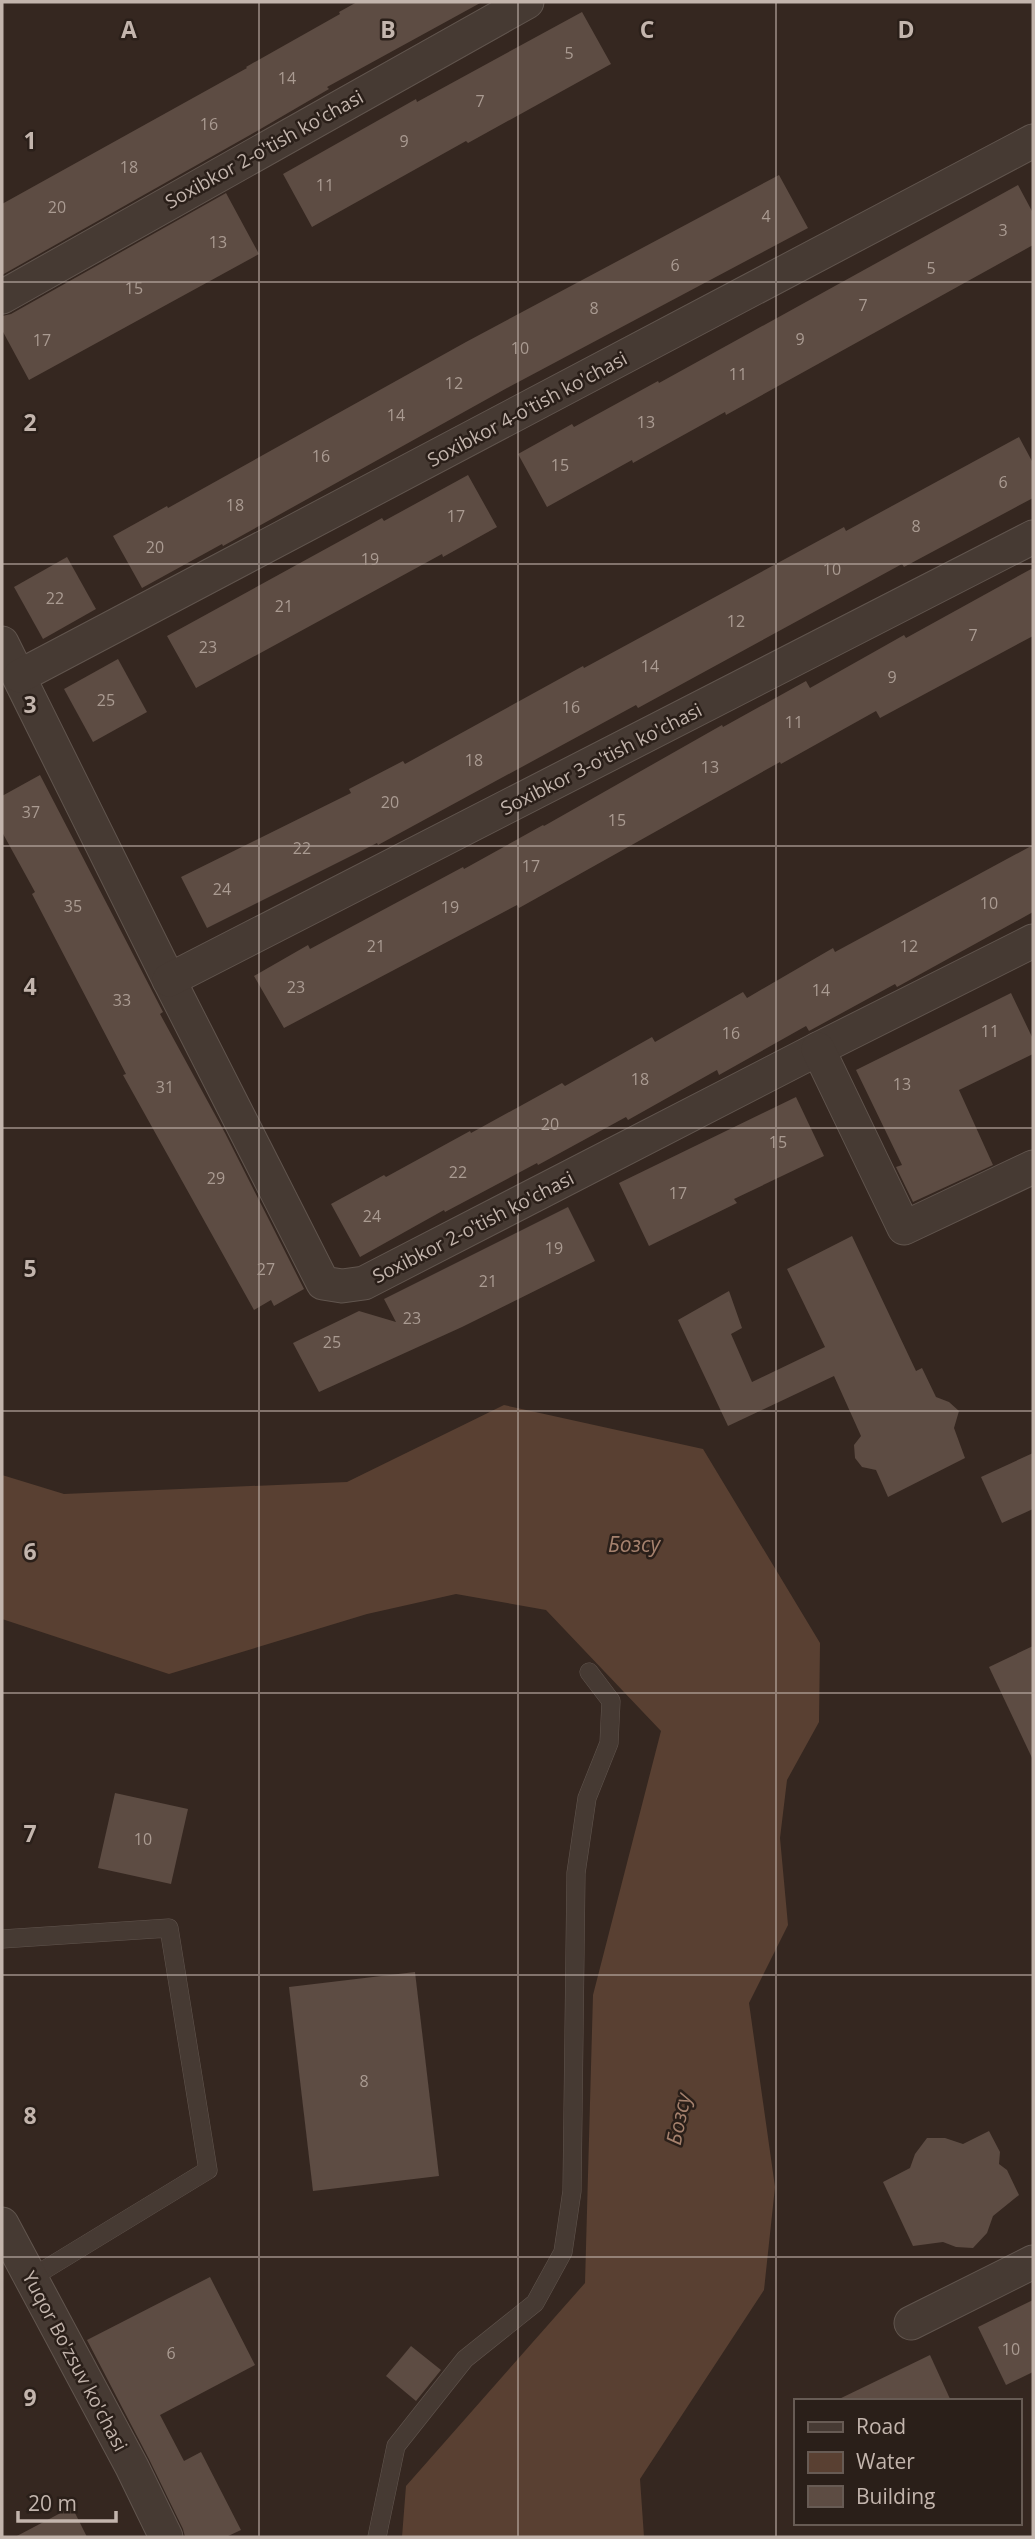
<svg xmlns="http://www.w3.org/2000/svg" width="1035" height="2539" font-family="'Open Sans',sans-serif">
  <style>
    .water { fill: #594032 }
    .building { fill: #5d4c43 }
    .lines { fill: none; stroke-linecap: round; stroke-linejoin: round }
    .service-casing { stroke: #61554e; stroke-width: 19 }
    .minor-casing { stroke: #61554e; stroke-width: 35 }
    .service { stroke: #463a33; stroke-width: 18 }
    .minor { stroke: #463a33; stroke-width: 33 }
    .grid { fill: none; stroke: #c3b5ad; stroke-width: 2; stroke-opacity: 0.55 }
    .labels { text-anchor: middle; stroke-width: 5; stroke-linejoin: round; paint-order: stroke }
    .number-label { font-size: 16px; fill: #aa9b92 }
    .street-label { font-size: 19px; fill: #c3b5ad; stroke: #2a1f19 }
    .water-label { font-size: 21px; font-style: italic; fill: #a6826e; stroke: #2a1f19 }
    .grid-label { font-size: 23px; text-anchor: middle; font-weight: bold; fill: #c3b5ad; stroke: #2a1f19; stroke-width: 5; stroke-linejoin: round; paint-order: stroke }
  </style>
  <rect width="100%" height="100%" fill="#352720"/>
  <polygon class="water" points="504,1405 703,1449 820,1643 819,1722 787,1780 780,1838 788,1925 749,2003 775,2187 764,2290 640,2479 644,2537 402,2537 406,2486 585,2283 593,1995 661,1731 546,1610 456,1594 367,1614 169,1674 2,1619 2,1475 64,1494 347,1482"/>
  <g class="building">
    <polygon points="357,2 482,2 327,87 329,89 250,135 2,275 2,204 247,68 246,67 340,14 339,12"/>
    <polygon points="582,12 611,64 468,143 466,141 312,227 283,174 416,99 417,102"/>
    <polygon points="779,175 808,228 507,388 223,546 222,544 142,588 113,536 167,506 168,508 466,342"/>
    <polygon points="1018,185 1033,213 1033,245 726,415 725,412 633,463 632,460 547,507 518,454 572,424 574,427 658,381 659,383"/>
    <polygon points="226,193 259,254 29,380 2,330 2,316 11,314"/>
    <polygon points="1019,437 1033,463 1033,498 904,567 902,564 638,708 636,705 378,845 377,843 207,928 181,877 351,793 349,789 403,761 405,764 583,666 584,668 844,527 846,531"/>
    <polygon points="468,475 497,527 443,557 442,554 196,688 167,636 382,518 384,521"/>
    <polygon points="67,557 96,609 43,639 14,587"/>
    <polygon points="1033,568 1033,636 880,718 876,711 781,764 780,762 519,908 517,905 284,1028 254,976 308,945 310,949 463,867 464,869 543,825 544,826 722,725 723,727 806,681 810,688 904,635 906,638"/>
    <polygon points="118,659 147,712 93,742 64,689"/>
    <polygon points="40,775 163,1012 160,1014 225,1133 304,1289 274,1306 271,1300 254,1310 123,1075 126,1074 32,894 35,892 2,832 2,796"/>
    <polygon points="1033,845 1033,912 897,987 895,984 809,1031 806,1026 719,1075 717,1070 628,1120 626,1117 538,1165 537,1163 445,1212 444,1210 360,1257 331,1204 384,1175 386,1177 470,1131 471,1133 562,1083 565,1086 652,1037 655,1042 743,992 747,998 833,948 835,952"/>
    <polygon points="1011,993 1033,1039 1033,1054 959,1090 993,1165 913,1202 896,1167 902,1165 856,1070"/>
    <polygon points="796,1097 824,1156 734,1199 737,1203 649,1246 619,1183"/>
    <polygon points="568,1207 595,1261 462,1327 319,1392 293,1343 359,1311 396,1322 384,1299"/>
    <polygon points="852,1236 916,1371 922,1368 936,1397 949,1402 959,1411 954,1428 965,1458 888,1497 876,1470 862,1467 855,1458 854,1445 861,1436 834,1376 728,1426 678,1320 729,1291 742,1328 731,1334 752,1382 825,1347 787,1269"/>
    <polygon points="1033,1453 1033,1509 1002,1523 981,1477"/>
    <polygon points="1033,1646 1033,1760 989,1667"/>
    <polygon points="115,1793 188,1809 171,1884 98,1868"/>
    <polygon points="415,1972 439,2176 313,2191 289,1987"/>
    <polygon points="989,2131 1000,2152 999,2164 1007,2170 1019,2195 993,2216 987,2233 973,2248 956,2247 943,2242 913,2246 883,2182 910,2168 915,2154 927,2138 945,2138 963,2144"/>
    <polygon points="210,2277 255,2365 160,2415 184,2461 201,2452 241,2530 226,2537 185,2537 183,2529 149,2459 87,2340"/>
    <polygon points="1033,2300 1033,2372 1006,2385 978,2327"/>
    <polygon points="411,2346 441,2370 416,2401 386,2376"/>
    <polygon points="930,2355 951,2401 835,2401"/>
    <polygon points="72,2507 87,2537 15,2537"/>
  </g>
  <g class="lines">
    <defs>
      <g id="service">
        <polyline points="2,1939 169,1928 208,2170 31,2278"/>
        <polyline points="377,2537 396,2446 465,2359 535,2303 563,2252 572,2191 576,1873 587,1798 609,1743 611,1701 589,1672"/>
      </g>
      <g id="minor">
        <polyline points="2,297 527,2"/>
        <polyline points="2,643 169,980 323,1283 342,1286 364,1283 818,1049 1033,941"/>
        <polyline points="20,676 1033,141"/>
        <polyline points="169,980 1033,537"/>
        <polyline points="818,1049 904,1228 1033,1167"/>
        <polyline points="2,2224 132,2467 166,2537"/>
        <polyline points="911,2323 1033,2262"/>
      </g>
    </defs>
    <use href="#service" class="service-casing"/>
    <use href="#minor" class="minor-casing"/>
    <use href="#service" class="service"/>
    <use href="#minor" class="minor"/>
  </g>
  <path class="grid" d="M259,2V2537M518,2V2537M776,2V2537M2,282H1033M2,564H1033M2,846H1033M2,1128H1033M2,1411H1033M2,1693H1033M2,1975H1033M2,2257H1033"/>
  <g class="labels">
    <g class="number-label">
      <text x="569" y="59">5</text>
      <text x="287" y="84">14</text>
      <text x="480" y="107">7</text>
      <text x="209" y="130">16</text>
      <text x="404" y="147">9</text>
      <text x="129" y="173">18</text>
      <text x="325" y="191">11</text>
      <text x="57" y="213">20</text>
      <text x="766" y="222">4</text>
      <text x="1003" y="236">3</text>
      <text x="218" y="248">13</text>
      <text x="675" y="271">6</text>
      <text x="931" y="274">5</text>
      <text x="134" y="294">15</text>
      <text x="863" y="311">7</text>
      <text x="594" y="314">8</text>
      <text x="800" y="345">9</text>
      <text x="42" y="346">17</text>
      <text x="520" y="354">10</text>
      <text x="738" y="380">11</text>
      <text x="454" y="389">12</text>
      <text x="396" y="421">14</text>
      <text x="646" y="428">13</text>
      <text x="321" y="462">16</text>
      <text x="560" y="471">15</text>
      <text x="1003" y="488">6</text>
      <text x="235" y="511">18</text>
      <text x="456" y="522">17</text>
      <text x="916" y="532">8</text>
      <text x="155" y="553">20</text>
      <text x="370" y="565">19</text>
      <text x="832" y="575">10</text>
      <text x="55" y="604">22</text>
      <text x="284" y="612">21</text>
      <text x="736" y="627">12</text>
      <text x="973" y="641">7</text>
      <text x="208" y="653">23</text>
      <text x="650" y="672">14</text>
      <text x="892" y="683">9</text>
      <text x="106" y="706">25</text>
      <text x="571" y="713">16</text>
      <text x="794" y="728">11</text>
      <text x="474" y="766">18</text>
      <text x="710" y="773">13</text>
      <text x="390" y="808">20</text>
      <text x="31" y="818">37</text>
      <text x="617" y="826">15</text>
      <text x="302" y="854">22</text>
      <text x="531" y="872">17</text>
      <text x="222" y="895">24</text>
      <text x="989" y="909">10</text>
      <text x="73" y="912">35</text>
      <text x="450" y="913">19</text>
      <text x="376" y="952">21</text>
      <text x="909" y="952">12</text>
      <text x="296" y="993">23</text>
      <text x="821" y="996">14</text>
      <text x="122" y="1006">33</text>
      <text x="990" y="1037">11</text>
      <text x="731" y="1039">16</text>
      <text x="640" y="1085">18</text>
      <text x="902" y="1090">13</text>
      <text x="165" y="1093">31</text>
      <text x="550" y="1130">20</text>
      <text x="778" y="1148">15</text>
      <text x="458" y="1178">22</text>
      <text x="216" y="1184">29</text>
      <text x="678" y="1199">17</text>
      <text x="372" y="1222">24</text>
      <text x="554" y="1254">19</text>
      <text x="266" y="1275">27</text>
      <text x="488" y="1287">21</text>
      <text x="412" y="1324">23</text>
      <text x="332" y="1348">25</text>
      <text x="143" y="1845">10</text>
      <text x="364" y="2087">8</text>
      <text x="1011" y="2355">10</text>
      <text x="171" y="2359">6</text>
    </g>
    <g class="street-label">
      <text transform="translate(264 149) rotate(-29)" y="7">Soxibkor 2-o'tish ko'chasi</text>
      <text transform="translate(527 409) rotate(-28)" y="7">Soxibkor 4-o'tish ko'chasi</text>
      <text transform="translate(601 759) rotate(-27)" y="7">Soxibkor 3-o'tish ko'chasi</text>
      <text transform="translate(473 1227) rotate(-27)" y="7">Soxibkor 2-o'tish ko'chasi</text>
      <text transform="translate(75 2361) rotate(62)" y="7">Yuqor Bo'zsuv ko'chasi</text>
    </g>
    <g class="water-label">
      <text x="634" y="1552">Бозсу</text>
      <text transform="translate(679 2119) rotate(-78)" y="7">Бозсу</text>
    </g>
  </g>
  <g class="grid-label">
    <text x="129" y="38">A</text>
    <text x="388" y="38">B</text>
    <text x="647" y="38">C</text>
    <text x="906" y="38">D</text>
    <text x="30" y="149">1</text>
    <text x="30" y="431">2</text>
    <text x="30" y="713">3</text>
    <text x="30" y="995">4</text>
    <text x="30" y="1277">5</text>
    <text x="30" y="1560">6</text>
    <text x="30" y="1842">7</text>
    <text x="30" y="2124">8</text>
    <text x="30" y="2406">9</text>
  </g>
  <rect width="1035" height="2539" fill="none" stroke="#c3b5ad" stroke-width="7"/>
  <rect x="794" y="2399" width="228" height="126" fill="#2a1f19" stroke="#675b54" stroke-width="2"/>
  <rect x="808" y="2422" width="35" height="10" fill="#463a33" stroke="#675b54" stroke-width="2"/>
  <text x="856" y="2434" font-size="21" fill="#c3b5ad">Road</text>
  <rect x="808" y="2452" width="35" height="21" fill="#594032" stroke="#675b54" stroke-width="2"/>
  <text x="856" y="2469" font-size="21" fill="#c3b5ad">Water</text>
  <rect x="808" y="2486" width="35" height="21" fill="#5d4c43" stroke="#675b54" stroke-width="2"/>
  <text x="856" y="2504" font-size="21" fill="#c3b5ad">Building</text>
  <path d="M18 2511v10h98v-10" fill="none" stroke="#c3b5ad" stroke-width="3.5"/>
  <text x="28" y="2511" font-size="21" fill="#c3b5ad" stroke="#2a1f19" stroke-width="5" paint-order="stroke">20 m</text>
</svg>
